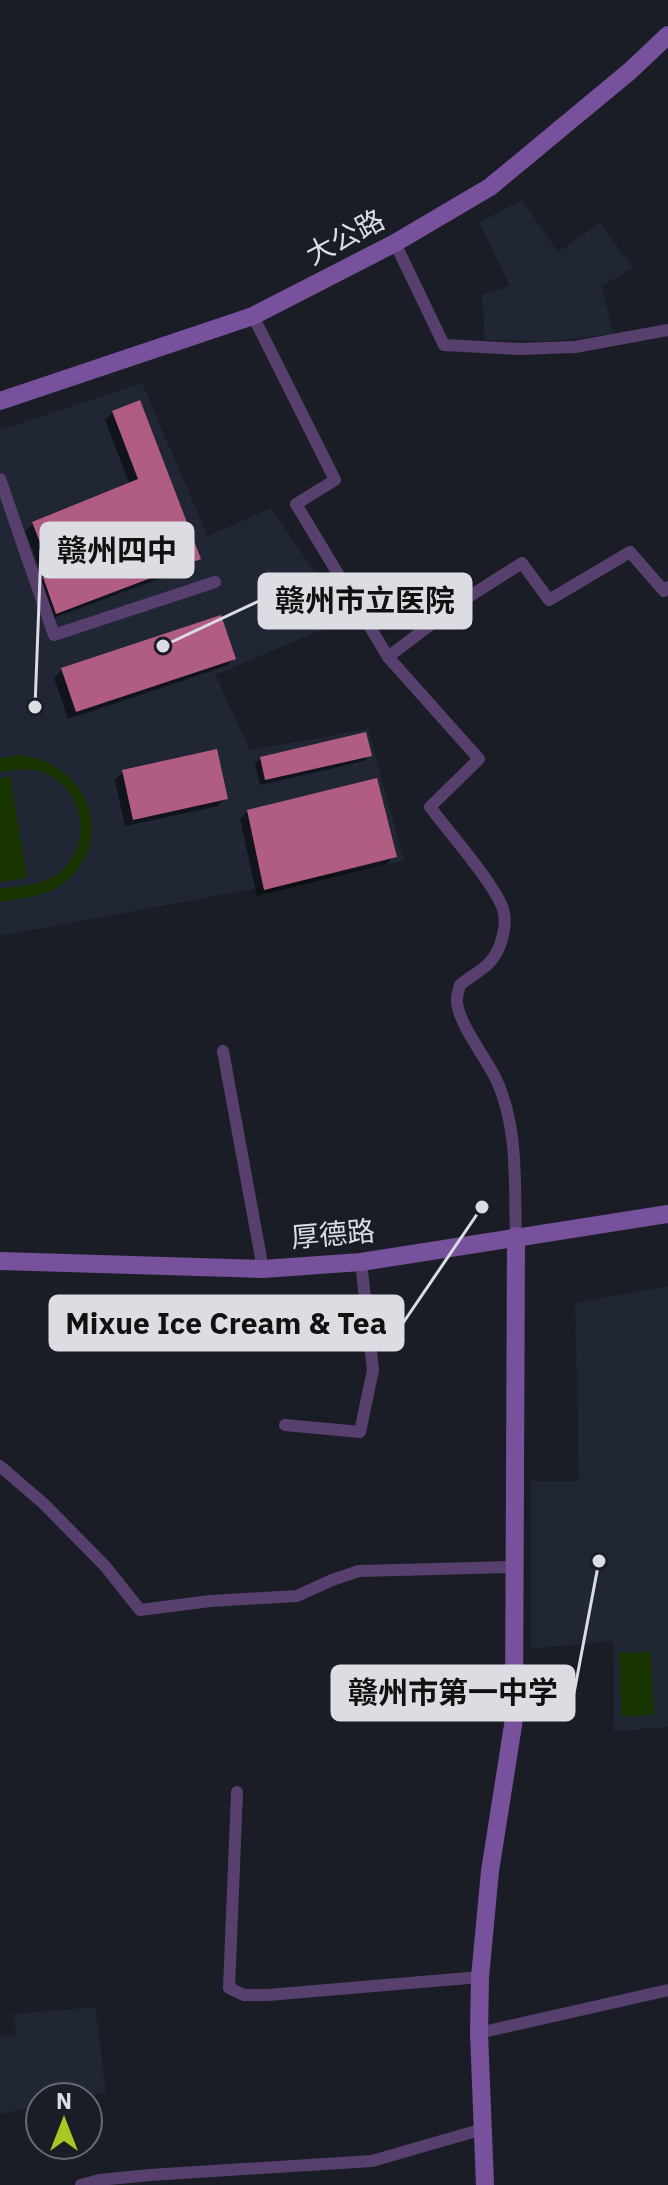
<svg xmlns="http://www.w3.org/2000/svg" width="668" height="2185" font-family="'IBM Plex Sans','Noto Sans SC',sans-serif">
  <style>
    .built { fill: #212634 }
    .green { fill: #183500 }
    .shadow { fill: #0007 }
    .building { fill: #b15d82 }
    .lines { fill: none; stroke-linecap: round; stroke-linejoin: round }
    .street { stroke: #57406e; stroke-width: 12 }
    .secondary { stroke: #78519c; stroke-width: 18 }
    .labels { text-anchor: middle; stroke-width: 6; stroke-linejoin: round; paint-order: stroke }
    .street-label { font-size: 28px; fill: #dbdde3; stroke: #1a1d25 }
    .leader { fill: none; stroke: #dbdde3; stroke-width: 3 }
    .callout-dot { fill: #dbdde3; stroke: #1a1d25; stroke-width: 3 }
    .callout { fill: #dbdde3; stroke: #dbdde3; stroke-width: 3 }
    .callout-label { font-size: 30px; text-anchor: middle; font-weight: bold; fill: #111 }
  </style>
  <rect width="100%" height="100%" fill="#1a1d25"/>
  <g class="built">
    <polygon points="522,200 558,252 600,223 633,268 602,286 613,334 551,341 485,340 482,294 510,286 479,222"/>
    <polygon points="142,383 208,536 271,508 347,619 215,675 250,750 368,729 404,861 0,936 0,430"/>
    <polygon points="668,1286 668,1727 614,1731 613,1641 531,1649 531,1481 579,1481 575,1303"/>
    <polygon points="95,2007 106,2092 81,2097 40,2097 40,2106 0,2114 0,2037 16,2035 14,2014"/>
  </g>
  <g class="green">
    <path d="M18,755C84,760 120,837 65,882C46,897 23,898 0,902V889C18,886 38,886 54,876C95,851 87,789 43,772C29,767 14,770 0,772V758Z"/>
    <polygon points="10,776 27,878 0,882 0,778"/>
    <polygon points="651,1652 654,1715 622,1717 619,1653"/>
  </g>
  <g class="shadow">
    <polygon points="113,412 199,559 191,567 48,620 36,586 44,579 25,531 33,524 130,485 105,420"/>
    <polygon points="234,659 226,666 68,719 54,678 62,670"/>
    <polygon points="370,755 364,761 260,785 255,764 261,758"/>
    <polygon points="123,772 226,798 218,806 125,826 115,780"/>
    <polygon points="248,811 394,856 386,864 257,896 240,819"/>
  </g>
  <g class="building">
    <polygon points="140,400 201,559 56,614 43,577 52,573 32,522 138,479 112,411"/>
    <polygon points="221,615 236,659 76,712 61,668"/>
    <polygon points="366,732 372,756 265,780 260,757"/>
    <polygon points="217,749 228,799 133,820 122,770"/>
    <polygon points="377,778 397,857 264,890 247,810"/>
  </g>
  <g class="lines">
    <g class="street">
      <polyline points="395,243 444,345 520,349 575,347 668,330"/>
      <polyline points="253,316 335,480 296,504 388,657 459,603 522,563 549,600 630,552 664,591 668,587"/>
      <polyline points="0,479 54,635 215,582"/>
      <path d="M388,657L479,759L430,807C448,831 494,883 503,909C508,925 501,950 490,962C482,971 469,977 460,985C459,990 456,997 457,1003C460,1026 486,1058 496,1079C519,1128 514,1184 516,1236"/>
      <polyline points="223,1051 263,1269"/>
      <polyline points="285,1425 360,1432 373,1370 361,1262"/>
      <polyline points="0,1466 44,1504 105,1566 140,1610 210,1601 297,1596 332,1580 359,1571 513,1567"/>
      <polyline points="237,1792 229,1988 244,1995 268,1995 480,1977"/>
      <polyline points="479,2033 668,1990"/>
      <polyline points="81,2185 99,2180 150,2175 372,2161 483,2129"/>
    </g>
    <g class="secondary">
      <polyline points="0,401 253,316 395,243 490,187 630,71 668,35"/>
      <polyline points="0,1261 263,1269 361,1262 668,1214"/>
      <polyline points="485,2185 479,2033 480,1977 490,1871 514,1719 516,1236"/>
    </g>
  </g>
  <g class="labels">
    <g class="street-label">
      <text transform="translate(345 237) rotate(-28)" y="10">大公路</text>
      <text transform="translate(333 1234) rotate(-5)" y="10">厚德路</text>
    </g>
  </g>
  <path class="leader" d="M35 707L41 550M163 646L259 601M482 1207L403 1323M599 1561L574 1693"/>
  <g class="callout-dot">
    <circle cx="35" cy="707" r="8"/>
    <circle cx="163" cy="646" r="8"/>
    <circle cx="482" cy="1207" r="8"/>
    <circle cx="599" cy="1561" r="8"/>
  </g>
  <g class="callout">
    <rect x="41" y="523" width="152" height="54" rx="8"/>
    <rect x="259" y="574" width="212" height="54" rx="8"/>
    <rect x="50" y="1296" width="353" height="54" rx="8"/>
    <rect x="332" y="1666" width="242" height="54" rx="8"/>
  </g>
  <g class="callout-label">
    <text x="117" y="561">赣州四中</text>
    <text x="365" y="611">赣州市立医院</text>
    <text x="226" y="1334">Mixue Ice Cream &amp; Tea</text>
    <text x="453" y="1703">赣州市第一中学</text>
  </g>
  <g transform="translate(64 2121)"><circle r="38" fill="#1a1d25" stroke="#676a71" stroke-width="2"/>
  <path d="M0-6L14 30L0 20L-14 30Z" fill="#a6c820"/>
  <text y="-12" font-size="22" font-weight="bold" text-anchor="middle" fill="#dbdde3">N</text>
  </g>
</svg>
